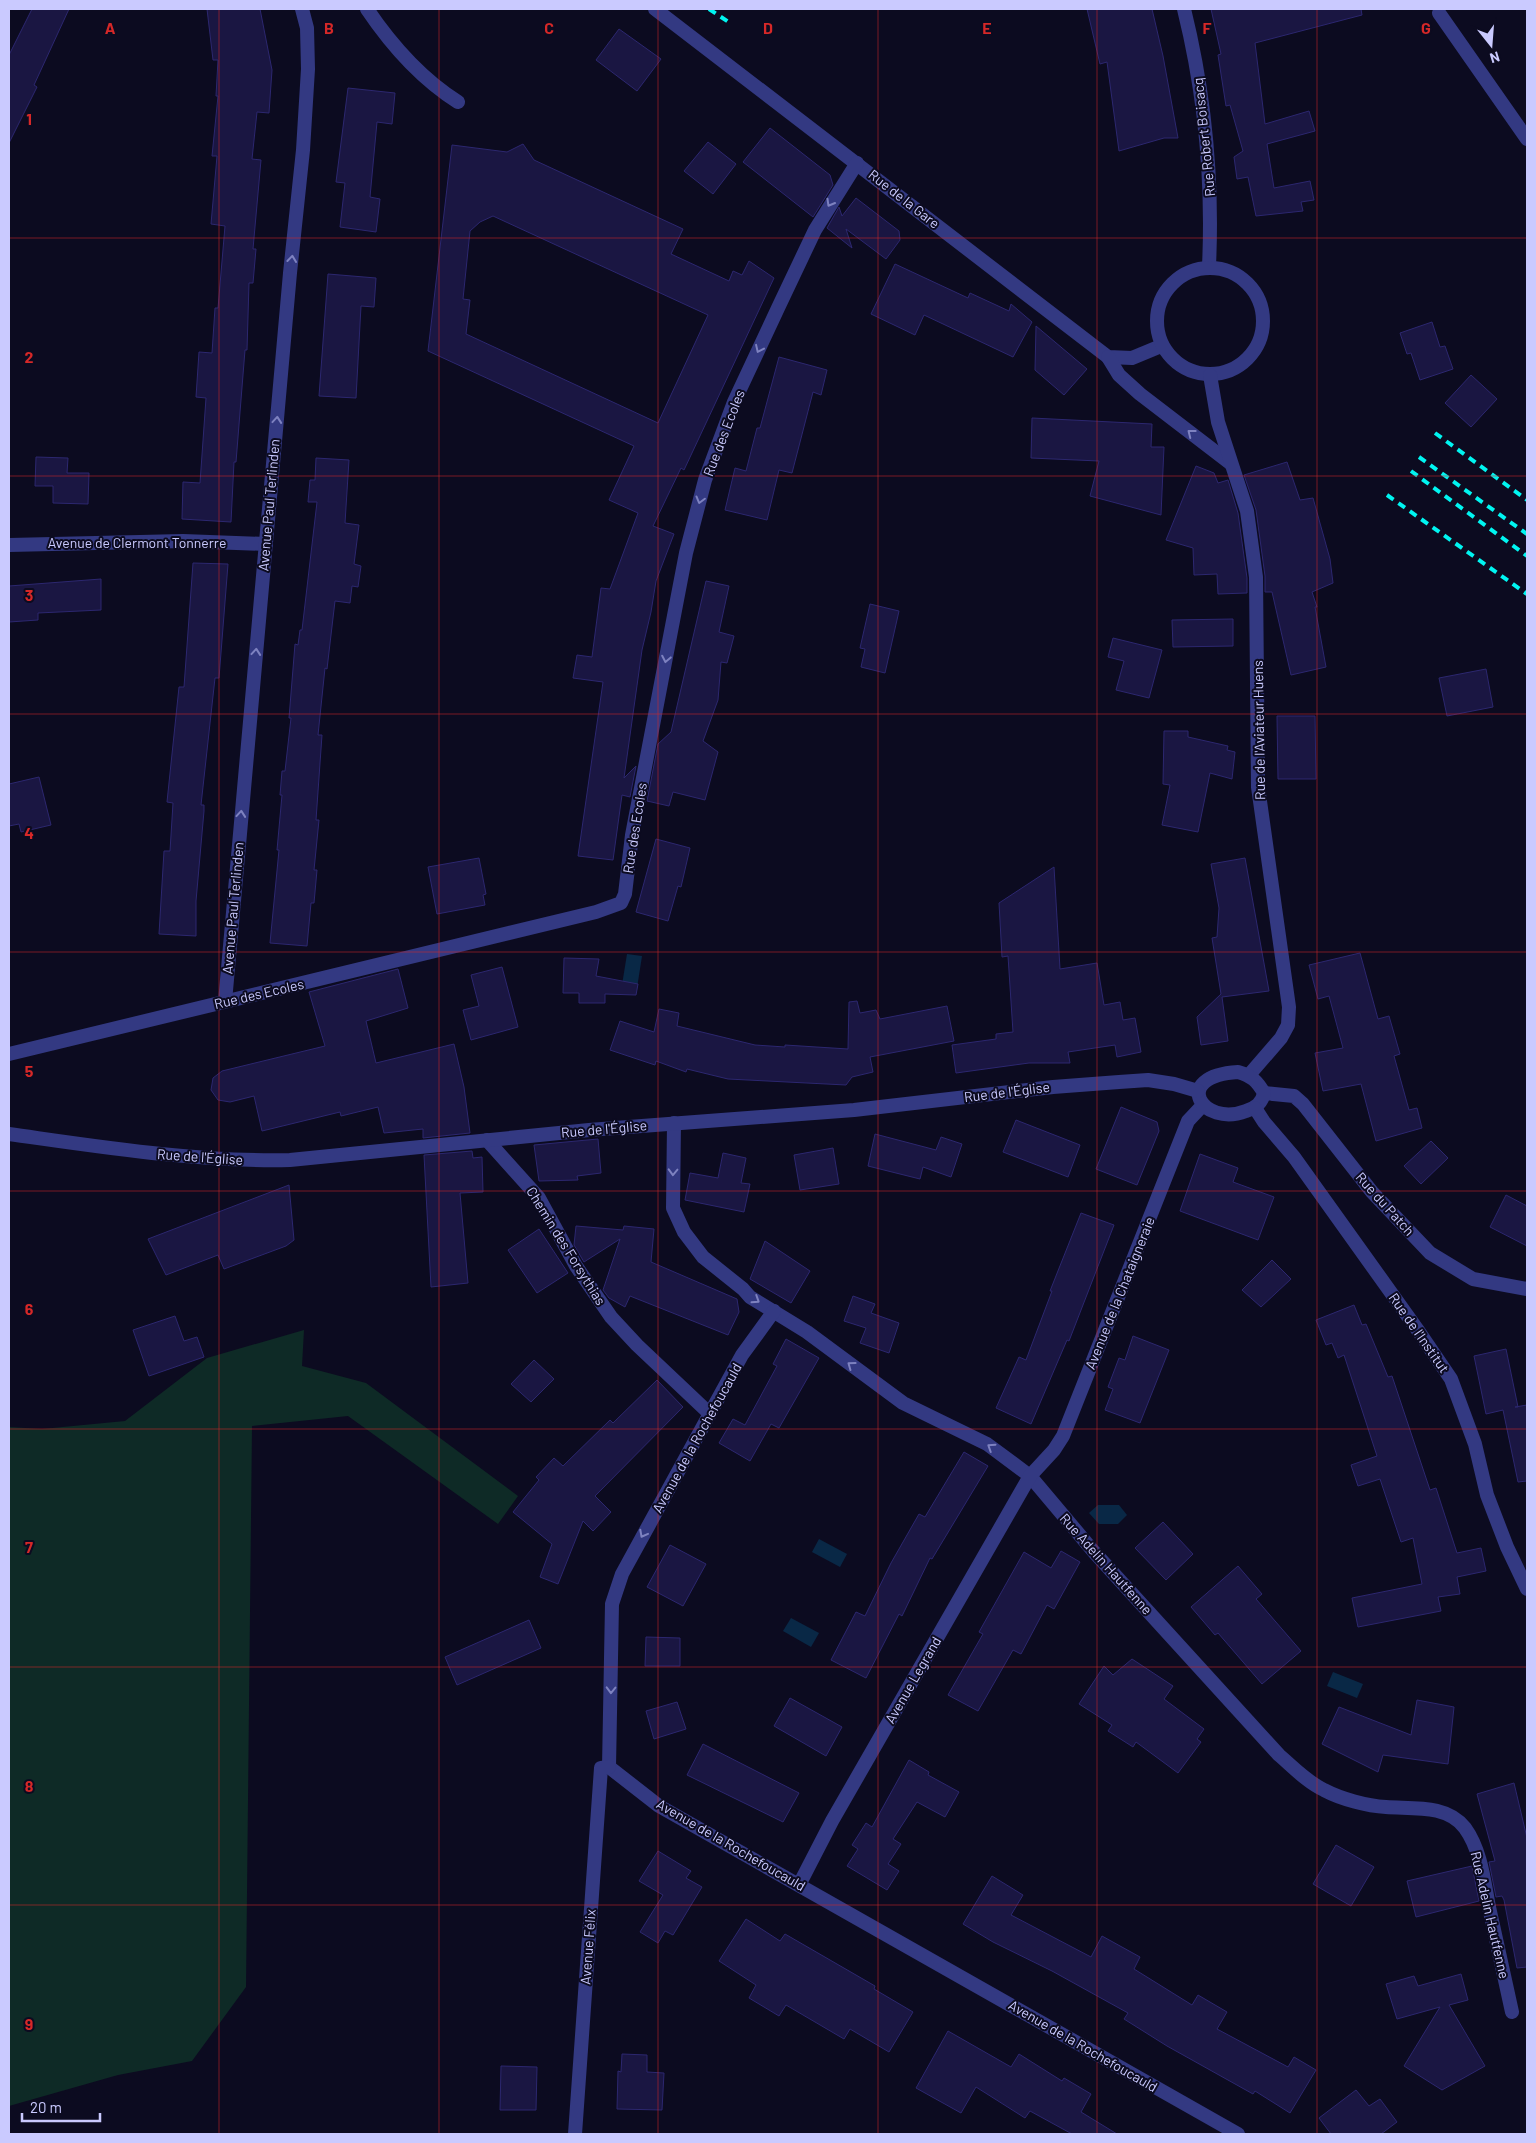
<svg xmlns="http://www.w3.org/2000/svg" width="1536" height="2143" font-family="Barlow,sans-serif">
  <style>
    .green { fill: #0e2a26 }
    .water { fill: #092846 }
    .building { fill: #1a1642; stroke: #2c276f; fill-rule: evenodd }
    .lines { fill: none; stroke-linecap: round; stroke-linejoin: round }
    .minor { stroke: #333982; stroke-width: 14 }
    .tertiary { stroke: #333982; stroke-width: 14 }
    .rail { stroke: #00f5f1; stroke-width: 4; stroke-dasharray: 8 6; stroke-linecap: butt }
    .oneway { stroke: #7e82c0 }
    .grid { fill: none; stroke: #d62828; stroke-width: 1; stroke-opacity: 0.55 }
    .labels { text-anchor: middle; stroke-width: 4; stroke-linejoin: round; paint-order: stroke }
    .street-label { font-size: 14px; fill: #cacaff; stroke: #0c0b20 }
    .grid-label { font-size: 16px; text-anchor: middle; font-weight: bold; fill: #d62828; stroke: #0c0b20; stroke-width: 4; stroke-linejoin: round; paint-order: stroke }
  </style>
  <rect width="100%" height="100%" fill="#0c0b20"/>
  <polygon class="green" points="304,1330 302,1366 366,1383 518,1496 498,1524 348,1416 252,1426 246,1987 192,2061 118,2075 9,2106 9,1427 42,1429 125,1421 207,1358"/>
  <g class="water">
    <polygon points="627,954 642,956 637,988 622,985"/>
    <polygon points="1098,1505 1119,1505 1127,1515 1118,1524 1099,1524 1089,1513"/>
    <polygon points="819,1539 847,1554 840,1567 812,1552"/>
    <polygon points="791,1618 819,1633 811,1647 783,1631"/>
    <polygon points="1333,1672 1363,1684 1357,1698 1327,1686"/>
  </g>
  <g class="building">
    <polygon points="32,9 69,9 34,85 37,87 9,143 9,55"/>
    <polygon points="207,9 260,9 272,70 269,113 257,112 252,159 261,160 253,249 256,249 253,283 249,283 247,350 245,350 236,462 234,462 231,522 182,519 183,482 200,483 206,398 196,397 199,352 212,353 215,308 218,308 225,226 211,224 217,156 212,156 218,96 216,96 218,60 213,60"/>
    <polygon points="1087,9 1152,9 1163,56 1178,138 1164,138 1119,151 1107,62 1100,64"/>
    <polygon points="1211,9 1361,9 1362,15 1255,43 1265,124 1309,111 1315,131 1267,144 1274,188 1310,181 1314,200 1301,202 1303,211 1256,216 1248,177 1237,179 1234,157 1243,151 1230,105 1226,106 1218,55 1221,54"/>
    <polygon points="619,29 661,59 637,91 596,60"/>
    <polygon points="348,88 395,93 392,124 377,122 370,197 380,199 376,232 340,227 345,183 336,182"/>
    <polygon points="770,128 830,175 833,185 813,217 743,162"/>
    <polygon points="708,142 736,164 713,194 684,171"/>
    <path d="M523,144L534,160L683,229L671,254L729,281L733,271L742,275L749,261L774,278L684,470L681,468L653,526L674,534L656,581L651,612L642,650L624,778L636,766L630,797L622,795L613,860L578,856L603,682L573,678L577,655L592,657L601,588L610,589L638,513L609,500L634,446L428,351L452,145L507,152ZM493,216L708,315L658,423L466,334L470,300L463,299L470,231L480,222Z"/>
    <polygon points="856,198 899,231 900,240 886,259 846,229 852,248 827,228 839,207 842,216"/>
    <polygon points="895,264 968,298 970,293 1009,311 1011,304 1032,322 1013,357 924,315 915,335 871,314"/>
    <polygon points="328,274 376,278 374,307 361,306 356,398 319,396"/>
    <polygon points="1432,322 1440,347 1445,346 1453,369 1420,380 1411,353 1407,354 1400,333"/>
    <polygon points="1036,326 1087,369 1064,395 1035,370"/>
    <polygon points="779,357 827,370 821,395 813,392 792,473 779,470 767,520 725,510 735,468 746,471 757,428 760,428"/>
    <polygon points="1471,375 1497,399 1471,427 1445,403"/>
    <polygon points="1032,418 1152,424 1151,447 1164,447 1161,515 1090,496 1099,461 1031,458"/>
    <polygon points="36,457 68,458 67,473 89,473 88,504 53,503 53,486 35,486"/>
    <polygon points="316,458 349,460 345,523 359,525 354,564 361,566 358,587 352,586 350,603 335,601 327,669 325,668 318,735 322,735 316,820 319,820 314,870 317,870 314,903 311,903 307,946 270,943 279,850 277,850 282,795 280,795 282,771 285,771 291,718 289,718 295,644 298,645 300,630 302,630 317,502 308,502 310,480 315,480"/>
    <polygon points="1287,462 1300,500 1313,498 1330,559 1333,583 1312,592 1317,607 1315,607 1326,667 1291,675 1272,592 1265,592 1265,576 1256,510 1244,475"/>
    <polygon points="1196,466 1214,473 1218,483 1228,480 1238,513 1247,578 1247,593 1218,594 1217,574 1194,575 1193,548 1166,540"/>
    <polygon points="193,563 228,564 219,678 215,678 201,805 204,805 204,811 196,901 196,936 159,934 164,851 170,851 173,803 167,802 179,687 184,687"/>
    <polygon points="101,579 101,610 38,613 38,620 9,622 9,586"/>
    <polygon points="706,581 729,586 719,632 734,636 727,663 721,662 718,700 703,741 718,752 705,800 673,792 669,806 647,801 658,744 671,732"/>
    <polygon points="870,604 899,611 885,673 861,667 865,649 860,648"/>
    <polygon points="1233,619 1233,646 1173,647 1172,620"/>
    <polygon points="1113,638 1162,650 1149,698 1116,690 1124,661 1108,657"/>
    <polygon points="1486,669 1493,707 1447,716 1439,678"/>
    <polygon points="1277,716 1315,716 1316,779 1278,779"/>
    <polygon points="1164,731 1188,731 1188,737 1228,746 1227,750 1235,752 1232,779 1210,773 1198,832 1162,825 1170,785 1163,784"/>
    <polygon points="39,777 51,825 21,832 19,824 9,826 9,784"/>
    <polygon points="656,839 690,848 681,887 678,886 668,921 636,912"/>
    <polygon points="479,858 486,894 483,895 485,905 437,914 428,867"/>
    <polygon points="1245,858 1269,991 1222,997 1228,1041 1201,1045 1197,1017 1221,994 1212,938 1217,937 1219,908 1211,864"/>
    <polygon points="1054,867 1060,969 1097,963 1104,1005 1120,1002 1123,1020 1135,1018 1141,1052 1117,1057 1115,1045 1068,1052 1070,1063 1029,1063 956,1073 952,1045 996,1039 996,1034 1013,1032 1008,956 1002,957 999,903"/>
    <polygon points="1360,953 1378,1019 1389,1016 1400,1054 1394,1056 1409,1110 1417,1108 1422,1128 1376,1141 1361,1084 1323,1091 1315,1053 1343,1048 1329,996 1318,999 1309,965"/>
    <polygon points="564,958 599,959 596,976 638,984 636,995 605,994 605,1003 579,1003 579,993 563,993"/>
    <polygon points="502,967 518,1027 471,1040 463,1010 479,1006 471,975"/>
    <polygon points="398,969 408,1008 366,1021 376,1063 454,1044 464,1087 470,1133 423,1138 423,1129 384,1133 378,1107 341,1116 340,1112 262,1131 254,1096 230,1102 218,1100 211,1090 213,1078 222,1071 325,1046 309,992"/>
    <polygon points="857,1001 860,1013 876,1010 880,1019 947,1006 954,1041 870,1057 873,1072 852,1077 846,1085 728,1079 687,1069 686,1072 656,1061 655,1065 610,1050 620,1021 654,1032 659,1009 679,1013 677,1026 755,1045 785,1047 785,1045 848,1049 849,1002"/>
    <polygon points="1121,1107 1157,1122 1159,1131 1137,1185 1096,1169"/>
    <polygon points="1016,1120 1080,1145 1068,1177 1003,1152"/>
    <polygon points="875,1134 936,1150 941,1137 962,1144 951,1177 923,1167 920,1179 868,1166"/>
    <polygon points="598,1139 601,1173 577,1176 578,1180 539,1181 534,1145"/>
    <polygon points="1431,1141 1448,1158 1421,1184 1404,1166"/>
    <polygon points="833,1148 839,1184 800,1190 794,1155"/>
    <polygon points="472,1151 473,1158 482,1157 483,1192 460,1193 468,1283 431,1287 424,1155"/>
    <polygon points="723,1153 746,1158 741,1183 750,1184 744,1212 685,1200 690,1173 718,1178"/>
    <polygon points="1200,1154 1238,1168 1233,1182 1274,1197 1258,1240 1180,1211"/>
    <polygon points="289,1185 294,1240 286,1246 224,1269 218,1255 166,1275 148,1239"/>
    <polygon points="1506,1195 1527,1206 1527,1246 1490,1227"/>
    <polygon points="1081,1213 1114,1225 1069,1341 1067,1340 1031,1424 996,1408 1019,1357 1026,1360 1052,1291 1050,1291"/>
    <polygon points="576,1226 623,1230 624,1226 654,1229 651,1262 737,1299 739,1312 728,1335 630,1296 625,1307 609,1298 603,1290 620,1239 584,1262 574,1245"/>
    <polygon points="539,1229 568,1273 537,1293 508,1250"/>
    <polygon points="765,1241 810,1271 791,1303 750,1279"/>
    <polygon points="1272,1260 1291,1279 1261,1307 1242,1290"/>
    <polygon points="853,1296 875,1304 871,1313 899,1323 889,1353 860,1343 866,1328 844,1321"/>
    <polygon points="1354,1305 1362,1325 1366,1324 1388,1377 1392,1376 1430,1490 1436,1488 1457,1553 1481,1548 1486,1571 1457,1577 1460,1594 1438,1597 1441,1611 1358,1627 1352,1598 1422,1584 1413,1538 1401,1542 1380,1479 1358,1486 1351,1465 1377,1456 1344,1355 1338,1358 1332,1343 1326,1345 1316,1320"/>
    <polygon points="175,1316 184,1341 197,1337 204,1357 149,1376 133,1330"/>
    <polygon points="1133,1336 1169,1350 1140,1423 1105,1410 1113,1389 1108,1387 1119,1358 1125,1360"/>
    <polygon points="786,1339 819,1358 779,1428 771,1424 750,1461 719,1443 733,1419 745,1425 777,1366 773,1364"/>
    <polygon points="1506,1349 1518,1407 1515,1407 1527,1405 1527,1481 1518,1482 1503,1410 1486,1414 1474,1356"/>
    <polygon points="534,1360 554,1379 531,1402 511,1384"/>
    <polygon points="657,1380 683,1407 595,1496 611,1512 593,1531 583,1521 558,1584 540,1577 552,1544 513,1512 539,1480 536,1477 554,1458 563,1466 610,1420 613,1423"/>
    <polygon points="964,1452 988,1466 932,1559 930,1558 902,1616 899,1614 866,1678 831,1660 856,1612 865,1616 891,1563 919,1514 925,1517"/>
    <polygon points="1163,1522 1193,1554 1166,1580 1135,1548"/>
    <polygon points="670,1545 706,1564 683,1606 647,1587"/>
    <polygon points="1061,1551 1080,1562 1054,1609 1047,1605 1021,1654 1013,1650 978,1711 948,1695 983,1634 979,1632 1024,1552 1051,1568"/>
    <polygon points="1238,1566 1262,1594 1256,1599 1301,1651 1262,1684 1218,1633 1215,1635 1191,1607"/>
    <polygon points="529,1620 541,1648 457,1685 445,1657"/>
    <polygon points="646,1637 680,1638 680,1666 645,1666"/>
    <polygon points="1132,1659 1173,1686 1164,1699 1204,1729 1197,1739 1201,1742 1178,1773 1136,1742 1133,1747 1108,1731 1112,1725 1079,1704 1104,1666 1113,1675"/>
    <polygon points="790,1698 842,1727 826,1756 774,1726"/>
    <polygon points="1417,1700 1454,1707 1448,1764 1383,1755 1378,1772 1322,1744 1339,1707 1411,1735"/>
    <polygon points="677,1702 686,1729 654,1739 646,1711"/>
    <polygon points="703,1744 799,1793 783,1822 687,1775"/>
    <polygon points="909,1760 929,1772 928,1775 959,1792 945,1817 917,1802 893,1839 901,1844 888,1864 899,1871 887,1890 847,1866 858,1849 852,1845 866,1823 872,1827"/>
    <polygon points="1514,1783 1527,1838 1527,1967 1517,1968 1504,1900 1502,1896 1496,1897 1489,1862 1495,1861 1477,1794"/>
    <polygon points="1336,1845 1374,1867 1351,1906 1313,1884"/>
    <polygon points="658,1851 691,1871 686,1878 702,1887 673,1935 665,1931 658,1943 640,1932 663,1895 639,1881"/>
    <polygon points="1472,1866 1479,1901 1416,1917 1407,1881"/>
    <polygon points="992,1876 1023,1895 1011,1915 1091,1957 1102,1936 1140,1957 1134,1969 1192,2005 1198,1995 1227,2012 1217,2029 1288,2067 1294,2057 1316,2070 1290,2113 1255,2091 1253,2094 1167,2046 1124,2019 1128,2013 1052,1971 993,1942 963,1924"/>
    <polygon points="746,1919 780,1941 785,1934 875,1986 874,1989 913,2012 889,2052 850,2029 844,2039 786,2005 779,2016 749,1998 756,1985 719,1961"/>
    <polygon points="1461,1974 1468,2000 1449,2005 1485,2066 1442,2090 1404,2066 1440,2007 1397,2019 1386,1984 1414,1976 1418,1986"/>
    <polygon points="948,2031 1011,2067 1019,2054 1062,2081 1064,2078 1091,2094 1081,2112 1117,2134 1072,2134 1030,2111 1025,2118 976,2087 961,2113 916,2088"/>
    <polygon points="622,2054 647,2055 647,2072 664,2073 662,2110 617,2109 618,2071 621,2072"/>
    <polygon points="501,2066 537,2067 536,2110 500,2110"/>
    <polygon points="1356,2090 1369,2106 1380,2099 1397,2122 1381,2134 1331,2134 1319,2118"/>
  </g>
  <g class="lines">
    <g class="minor">
      <path d="M367,9C392,46 420,78 458,102"/>
      <polyline points="655,9 1108,357 1132,358 1161,346"/>
      <polyline points="1439,13 1527,139"/>
      <polyline points="1108,357 1119,375 1140,394 1230,463"/>
      <polyline points="9,545 183,541 266,544"/>
      <polyline points="225,1002 290,273 303,150 308,69 307,28 302,9"/>
      <polyline points="9,1054 596,912 621,903 625,894 632,835 663,673 686,553 705,480 734,402 778,308 815,230 857,163"/>
      <polyline points="1264,1093 1294,1096 1303,1104 1372,1192 1430,1253 1473,1279 1527,1289"/>
      <path d="M674,1123L673,1208L684,1232L703,1257L743,1289L750,1297L807,1332L903,1403L987,1444L1030,1476L1094,1552L1279,1755C1293,1767 1307,1782 1324,1790C1341,1799 1367,1806 1386,1807C1412,1809 1447,1804 1465,1828C1481,1850 1484,1881 1489,1907C1497,1942 1504,1977 1512,2012"/>
      <polyline points="487,1140 539,1198 576,1266 611,1317 637,1345 710,1414"/>
      <polyline points="609,1767 659,1806 1238,2134"/>
      <polyline points="609,1767 612,1604 622,1574 742,1355 774,1311"/>
      <polyline points="799,1885 832,1821 1030,1476 1054,1450 1063,1436 1188,1121 1203,1105"/>
      <polyline points="575,2134 601,1768 609,1767"/>
    </g>
    <g class="tertiary">
      <path d="M1184,9C1205,94 1213,179 1209,266"/>
      <circle cx="1210" cy="321" r="53"/>
      <polyline points="1210,375 1218,422 1247,511 1256,577 1258,787 1289,1007 1288,1025 1281,1038 1249,1075"/>
      <path d="M1238,1072C1252,1076 1257,1081 1264,1093C1262,1103 1256,1108 1246,1111C1202,1128 1170,1076 1238,1072Z"/>
      <polyline points="1255,1108 1264,1122 1294,1157 1417,1329 1451,1379 1475,1444 1487,1495 1507,1547 1527,1589"/>
      <path d="M9,1134C102,1147 195,1162 290,1160L589,1130L854,1110L1053,1087L1119,1082L1148,1080L1174,1084L1198,1091"/>
    </g>
    <g class="rail">
      <polyline points="709,9 730,23"/>
      <polyline points="1435,433 1527,500"/>
      <polyline points="1419,457 1527,534"/>
      <polyline points="1411,471 1527,556"/>
      <polyline points="1387,495 1527,594"/>
    </g>
  </g>
  <defs><path id="oneway-chevron" d="M-2-3.5L2.5 0L-2 3.5" fill="none" stroke-width="1.6" stroke-linecap="round" stroke-linejoin="round" transform="scale(1.25)"/></defs>
  <g class="oneway">
    <use href="#oneway-chevron" transform="translate(830 203) rotate(120)"/>
    <use href="#oneway-chevron" transform="translate(292 259) rotate(-84)"/>
    <use href="#oneway-chevron" transform="translate(759 349) rotate(115)"/>
    <use href="#oneway-chevron" transform="translate(277 420) rotate(-85)"/>
    <use href="#oneway-chevron" transform="translate(1191 433) rotate(-142)"/>
    <use href="#oneway-chevron" transform="translate(700 500) rotate(105)"/>
    <use href="#oneway-chevron" transform="translate(256 652) rotate(-85)"/>
    <use href="#oneway-chevron" transform="translate(666 659) rotate(101)"/>
    <use href="#oneway-chevron" transform="translate(241 814) rotate(-85)"/>
    <use href="#oneway-chevron" transform="translate(673 1172) rotate(92)"/>
    <use href="#oneway-chevron" transform="translate(756 1300) rotate(33)"/>
    <use href="#oneway-chevron" transform="translate(851 1365) rotate(-144)"/>
    <use href="#oneway-chevron" transform="translate(991 1447) rotate(-147)"/>
    <use href="#oneway-chevron" transform="translate(643 1534) rotate(118)"/>
    <use href="#oneway-chevron" transform="translate(611 1690) rotate(91)"/>
  </g>
  <path class="grid" d="M219,9V2134M439,9V2134M658,9V2134M878,9V2134M1097,9V2134M1317,9V2134M9,238H1527M9,476H1527M9,714H1527M9,952H1527M9,1191H1527M9,1429H1527M9,1667H1527M9,1905H1527"/>
  <g class="labels">
    <g class="street-label">
      <text transform="translate(1204 137) rotate(-96)" y="5">Rue Robert Boisacq</text>
      <text transform="translate(904 199) rotate(38)" y="5">Rue de la Gare</text>
      <text transform="translate(724 433) rotate(-69)" y="5">Rue des Ecoles</text>
      <text transform="translate(269 505) rotate(-85)" y="5">Avenue Paul Terlinden</text>
      <text x="137" y="548">Avenue de Clermont Tonnerre</text>
      <text transform="translate(1259 730) rotate(-91)" y="5">Rue de l'Aviateur Huens</text>
      <text transform="translate(635 828) rotate(-81)" y="5">Rue des Ecoles</text>
      <text transform="translate(233 908) rotate(-85)" y="5">Avenue Paul Terlinden</text>
      <text transform="translate(259 994) rotate(-13)" y="5">Rue des Ecoles</text>
      <text transform="translate(1007 1092) rotate(-7)" y="5">Rue de l'Église</text>
      <text transform="translate(604 1129) rotate(-5)" y="5">Rue de l'Église</text>
      <text transform="translate(200 1157) rotate(4)" y="5">Rue de l'Église</text>
      <text transform="translate(1385 1204) rotate(48)" y="5">Rue du Patch</text>
      <text transform="translate(566 1246) rotate(58)" y="5">Chemin des Forsythias</text>
      <text transform="translate(1120 1293) rotate(-68)" y="5">Avenue de la Chataigneraie</text>
      <text transform="translate(1419 1333) rotate(55)" y="5">Rue de l'Institut</text>
      <text transform="translate(697 1438) rotate(-61)" y="5">Avenue de la Rochefoucauld</text>
      <text transform="translate(1106 1564) rotate(48)" y="5">Rue Adelin Hautfenne</text>
      <text transform="translate(913 1680) rotate(-60)" y="5">Avenue Legrand</text>
      <text transform="translate(731 1845) rotate(30)" y="5">Avenue de la Rochefoucauld</text>
      <text transform="translate(1490 1915) rotate(77)" y="5">Rue Adelin Hautfenne</text>
      <text transform="translate(588 1947) rotate(-86)" y="5">Avenue Félix</text>
      <text transform="translate(1083 2046) rotate(30)" y="5">Avenue de la Rochefoucauld</text>
    </g>
  </g>
  <g class="grid-label">
    <text x="110" y="34">A</text>
    <text x="329" y="34">B</text>
    <text x="549" y="34">C</text>
    <text x="768" y="34">D</text>
    <text x="987" y="34">E</text>
    <text x="1207" y="34">F</text>
    <text x="1426" y="34">G</text>
    <text x="29" y="125">1</text>
    <text x="29" y="363">2</text>
    <text x="29" y="601">3</text>
    <text x="29" y="839">4</text>
    <text x="29" y="1077">5</text>
    <text x="29" y="1315">6</text>
    <text x="29" y="1553">7</text>
    <text x="29" y="1792">8</text>
    <text x="29" y="2030">9</text>
  </g>
  <rect width="1536" height="2143" fill="none" stroke="#cacaff" stroke-width="20"/>
  <g transform="translate(1491 45) rotate(163)" stroke="#0c0b20" stroke-width="4" paint-order="stroke">
  <path d="M0-4L9 19L0 12L-9 19Z" fill="#cacaff"/>
  <text y="-8" font-size="14" font-weight="bold" text-anchor="middle" fill="#cacaff">N</text>
  </g>
  <path d="M22 2113v8h78v-8" fill="none" stroke="#cacaff" stroke-width="2.5"/>
  <text x="30" y="2113" font-size="15" fill="#cacaff" stroke="#0c0b20" stroke-width="4" paint-order="stroke">20 m</text>
</svg>
